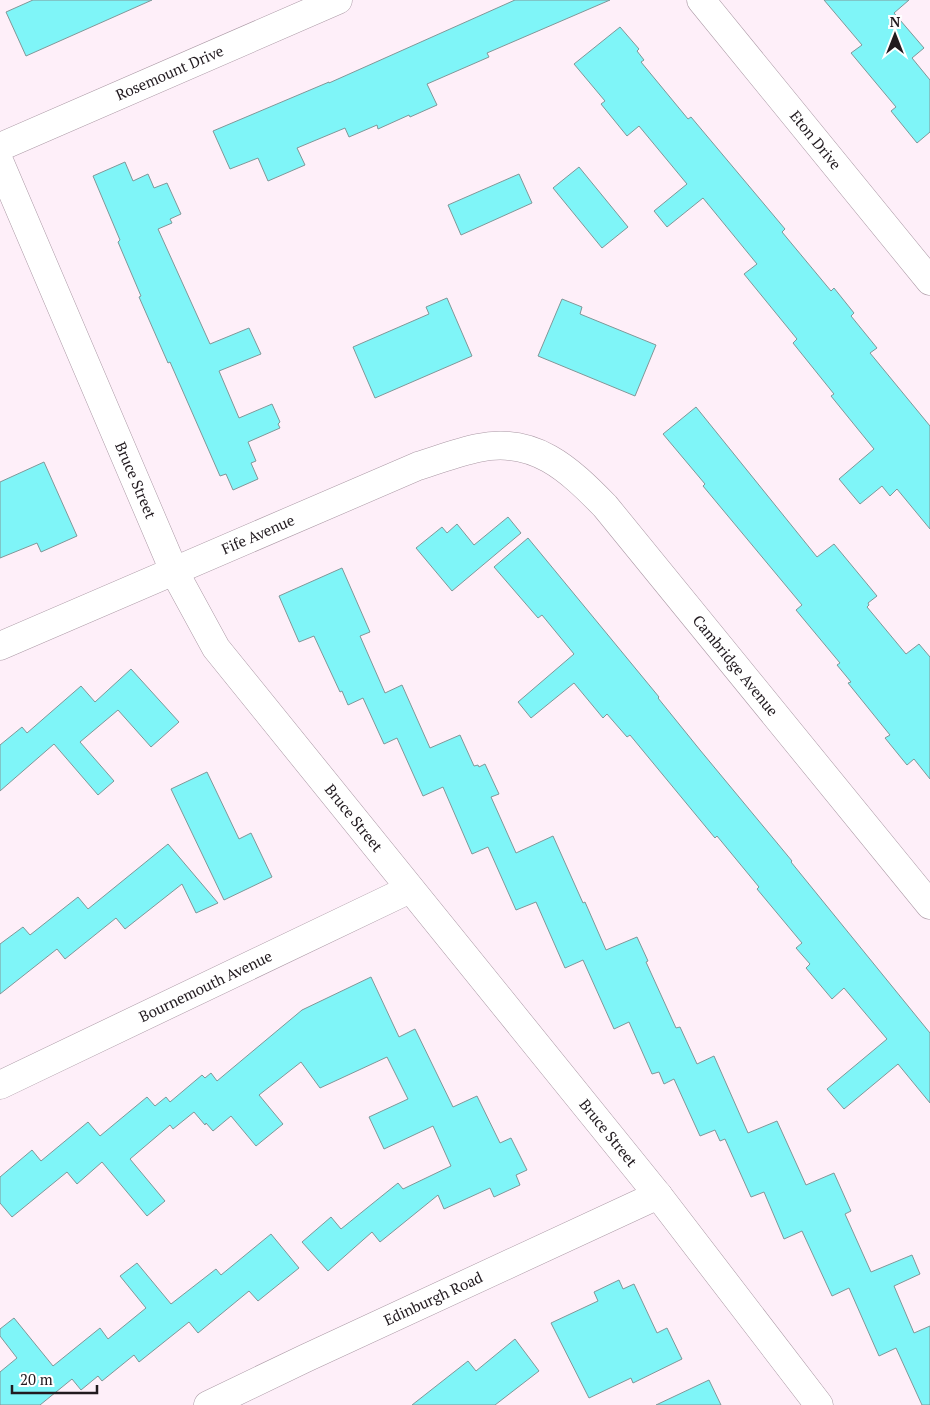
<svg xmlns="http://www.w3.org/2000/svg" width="930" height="1405" font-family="'PT Serif',serif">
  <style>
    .building { fill: #7ff5f8; stroke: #809798 }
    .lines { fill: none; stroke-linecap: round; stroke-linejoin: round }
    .minor-casing { stroke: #ab99a5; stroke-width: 29 }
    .minor { stroke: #fff; stroke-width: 28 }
    .labels { text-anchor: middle; stroke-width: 4; stroke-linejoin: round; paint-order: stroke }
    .street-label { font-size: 15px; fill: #211a1f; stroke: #fff }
  </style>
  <rect width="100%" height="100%" fill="#feeff9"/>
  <g class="building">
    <polygon points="33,0 152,0 26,56 6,12"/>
    <polygon points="515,0 610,0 487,53 489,57 427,84 437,105 410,117 409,115 378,129 377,125 349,137 345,128 297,148 305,165 268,181 258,158 230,169 213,131 329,82 329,83"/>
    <polygon points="824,0 909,0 894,13 924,48 912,58 930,80 930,132 917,143 891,111 896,107 851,53 862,45"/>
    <polygon points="620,27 639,49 637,51 644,60 641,62 688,119 691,117 785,229 782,232 831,291 834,288 854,313 851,316 877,348 870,353 930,426 930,529 897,489 890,496 882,486 860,504 839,479 874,449 831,396 834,394 793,343 797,339 744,274 757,264 703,198 667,227 654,211 687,184 639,126 627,136 601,104 605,101 574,64"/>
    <polygon points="125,162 133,181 148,174 154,188 167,183 181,214 170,219 172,223 158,229 210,344 249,328 261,354 219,371 239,418 272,404 280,422 278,424 280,428 248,442 256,461 251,463 258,479 233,490 226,474 220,476 170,362 168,363 139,297 141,296 118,242 120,240 93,176"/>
    <polygon points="579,167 628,227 602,248 553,188"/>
    <polygon points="519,174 532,203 461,235 448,205"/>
    <polygon points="447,298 472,356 375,398 353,347 429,314 426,307"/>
    <polygon points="562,299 582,307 580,314 656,345 635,396 538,356"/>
    <polygon points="696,407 817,557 834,544 877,596 868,603 869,605 867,607 906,654 919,644 930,657 930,779 914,759 907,765 885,738 890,735 848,683 851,682 837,665 840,663 796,610 802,605 703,486 705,484 663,434"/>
    <polygon points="44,462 77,536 41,552 37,543 0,558 0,482"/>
    <polygon points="508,517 521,533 452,591 416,548 442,527 447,533 457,524 474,545"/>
    <polygon points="528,538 659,697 658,698 700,750 792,861 791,862 930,1033 930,1103 898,1064 844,1109 827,1089 887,1039 844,988 832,999 806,968 810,964 796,948 802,943 757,889 759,887 717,836 715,838 630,735 627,737 607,714 603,718 574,683 531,718 518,702 574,654 542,615 538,618 494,567"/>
    <polygon points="342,568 370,632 360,636 385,693 402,685 430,748 460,735 474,766 478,765 479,767 485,764 499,794 491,797 516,853 553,836 583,903 585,902 606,950 637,937 648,961 646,962 676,1028 680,1027 697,1064 714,1056 748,1133 777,1121 806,1185 834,1173 851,1211 845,1214 871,1272 912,1255 920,1274 894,1286 914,1333 930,1326 930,1405 922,1405 896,1348 879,1356 849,1288 832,1296 802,1231 784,1239 764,1192 751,1197 725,1139 720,1141 715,1130 700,1136 674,1079 664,1084 659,1072 652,1074 629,1022 614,1029 583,960 565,968 536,902 516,910 488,847 472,854 443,787 423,796 397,738 384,744 363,698 348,705 342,691 340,692 314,636 299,642 279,596"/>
    <polygon points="131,669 179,722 151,747 118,710 80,742 114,781 98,795 54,744 0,791 0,745 22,727 27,733 81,686 95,702"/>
    <polygon points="207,772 239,839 251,833 272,877 224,900 171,789"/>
    <polygon points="168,844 218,903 196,913 182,884 125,929 116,918 65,959 57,949 0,994 0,944 23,927 30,935 78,897 88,909"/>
    <polygon points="371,977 399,1037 415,1029 453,1107 477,1096 500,1143 511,1138 527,1170 516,1175 520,1185 494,1197 490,1188 444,1209 438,1195 380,1242 372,1232 328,1271 302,1242 331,1217 341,1229 398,1183 403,1189 451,1166 433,1126 384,1149 369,1117 408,1099 387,1057 320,1088 301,1062 259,1095 283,1124 256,1146 231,1116 213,1131 206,1123 205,1125 194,1112 173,1129 170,1125 130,1159 165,1201 147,1216 102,1162 77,1184 67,1172 12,1217 0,1203 0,1177 32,1150 41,1161 88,1122 100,1136 147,1097 155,1106 166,1097 170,1102 202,1075 205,1078 211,1073 217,1081 302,1010"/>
    <polygon points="271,1234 299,1268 258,1301 249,1291 198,1333 189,1322 139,1362 134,1355 102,1381 98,1376 81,1390 72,1379 40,1405 0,1405 0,1372 17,1358 0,1336 0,1329 14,1318 53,1366 100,1328 108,1339 146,1308 120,1276 137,1263 171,1304 216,1269 221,1275"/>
    <polygon points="619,1280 623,1289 634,1284 657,1333 667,1328 682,1359 633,1383 631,1378 589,1398 551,1323 598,1301 594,1292"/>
    <polygon points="515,1339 539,1371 495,1405 412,1405 468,1361 476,1371"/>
    <polygon points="709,1380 721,1405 656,1405"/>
  </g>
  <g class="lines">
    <defs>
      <g id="minor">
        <path id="s1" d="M701,0L930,281"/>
        <path id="s2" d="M0,147L338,0"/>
        <path id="s3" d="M0,163L174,571L216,648L658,1195L819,1405"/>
        <path id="s4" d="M0,646L418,466C438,460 458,452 478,448C534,436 569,469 605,506L930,905"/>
        <path id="s5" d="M0,1085L410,889"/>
        <path id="s6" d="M208,1405L306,1358L658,1195"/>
      </g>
    </defs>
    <use href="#minor" class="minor-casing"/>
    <use href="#minor" class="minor"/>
  </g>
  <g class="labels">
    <g class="street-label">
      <text dy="5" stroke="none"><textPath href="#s2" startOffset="185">Rosemount Drive</textPath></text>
      <text dy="5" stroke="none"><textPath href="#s1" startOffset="181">Eton Drive</textPath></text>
      <text dy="5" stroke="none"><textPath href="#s3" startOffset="345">Bruce Street</textPath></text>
      <text dy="5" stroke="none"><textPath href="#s4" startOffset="281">Fife Avenue</textPath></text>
      <text dy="5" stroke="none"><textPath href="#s4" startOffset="871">Cambridge Avenue</textPath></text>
      <text dy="5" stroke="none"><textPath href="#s3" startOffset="750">Bruce Street</textPath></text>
      <text dy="5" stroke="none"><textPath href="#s5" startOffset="228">Bournemouth Avenue</textPath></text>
      <text dy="5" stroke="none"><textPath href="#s3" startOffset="1155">Bruce Street</textPath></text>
      <text dy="5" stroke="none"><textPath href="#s6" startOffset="249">Edinburgh Road</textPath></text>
    </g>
  </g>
  <g transform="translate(895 35)" stroke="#ffffff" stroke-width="4" paint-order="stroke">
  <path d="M0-4L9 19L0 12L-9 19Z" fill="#211a1f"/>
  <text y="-8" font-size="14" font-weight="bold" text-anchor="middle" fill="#211a1f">N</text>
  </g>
  <path d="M12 1385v8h85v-8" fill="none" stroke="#211a1f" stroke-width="2.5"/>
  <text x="20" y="1385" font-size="15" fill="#211a1f" stroke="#ffffff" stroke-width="4" paint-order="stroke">20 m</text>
</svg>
